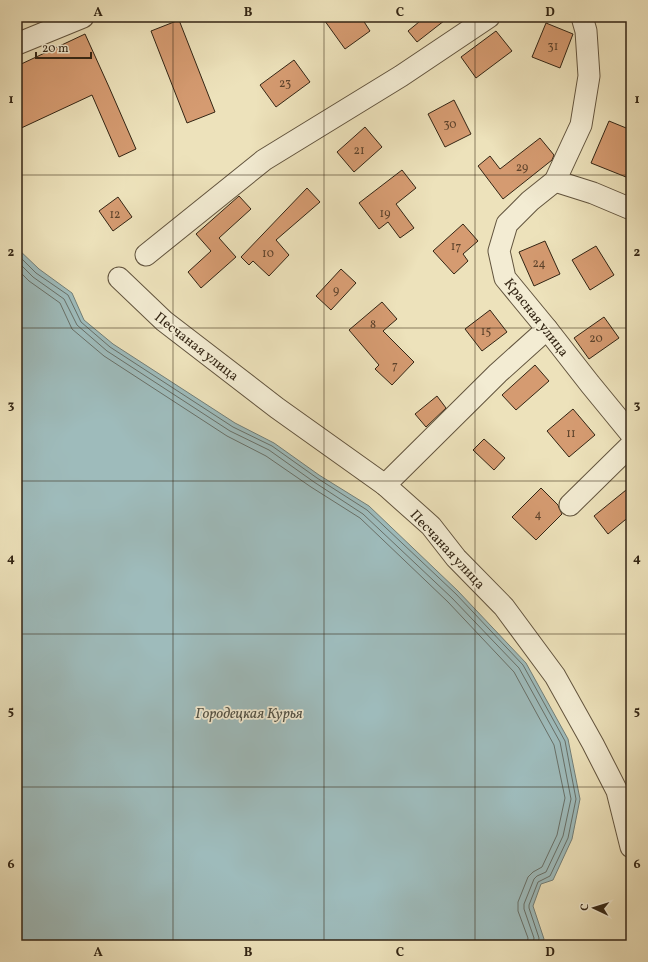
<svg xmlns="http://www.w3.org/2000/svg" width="648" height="962" font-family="Vollkorn,serif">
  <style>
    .water { fill: #9ebbbb; stroke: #737f78 }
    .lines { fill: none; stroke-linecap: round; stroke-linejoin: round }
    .shore { stroke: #687068; stroke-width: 1 }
    .building { fill: #d59b71; stroke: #332514 }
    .minor-casing { stroke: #62543e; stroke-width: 23 }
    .minor { stroke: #f3ecd3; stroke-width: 21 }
    .grid { fill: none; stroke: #332514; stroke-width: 1; stroke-opacity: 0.55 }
    .labels { text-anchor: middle; stroke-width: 3.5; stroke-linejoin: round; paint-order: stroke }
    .number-label { font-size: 12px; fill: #5c422b }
    .street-label { font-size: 14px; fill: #332514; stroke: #f3ecd3 }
    .water-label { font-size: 15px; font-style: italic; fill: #535246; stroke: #f3ecd3 }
    .neatline { fill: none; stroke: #332514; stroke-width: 1.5 }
    .grid-label { font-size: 13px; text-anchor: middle; font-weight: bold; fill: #332514 }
  </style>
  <rect width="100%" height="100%" fill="#ede2bb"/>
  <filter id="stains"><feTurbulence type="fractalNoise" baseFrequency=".005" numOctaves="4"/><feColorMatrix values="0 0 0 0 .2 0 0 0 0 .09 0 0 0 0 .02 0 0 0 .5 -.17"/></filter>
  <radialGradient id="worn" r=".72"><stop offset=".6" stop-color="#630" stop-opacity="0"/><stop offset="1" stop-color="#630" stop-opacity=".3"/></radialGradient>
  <polygon class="water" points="17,248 39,269 72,293 84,320 113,344 235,423 274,443 319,475 369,506 458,591 526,663 568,739 580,799 572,839 553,880 541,884 533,906 544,939 541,945 17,945"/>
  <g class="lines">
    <g class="shore">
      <polyline points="17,254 36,273 68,295 81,322 110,347 233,427 272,446 317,478 367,510 456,594 523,665 565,741 576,799 568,838 550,876 538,882 529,905 529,908 539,938 538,945"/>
      <polyline points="17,261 33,277 64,299 77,325 107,351 230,431 269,450 314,482 363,514 452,598 519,668 560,742 571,799 563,836 546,872 537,876 534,879 524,904 524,909 534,938 533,945"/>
      <polyline points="17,269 29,281 60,303 72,329 104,356 227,436 266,456 311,487 360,518 448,602 514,672 554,745 565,798 557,835 542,867 533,872 528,877 518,902 518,911 528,938 527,945"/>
    </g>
  </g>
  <g class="building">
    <polygon points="322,17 361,17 370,31 345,49"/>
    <polygon points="425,17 449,17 417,42 408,31"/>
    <polygon points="179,20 215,112 187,123 151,31"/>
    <polygon points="546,23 573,34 560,68 532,57"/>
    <polygon points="496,31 512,51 476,78 461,57"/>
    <polygon points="85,34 109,87 136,149 119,157 92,95 17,130 17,66"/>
    <polygon points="294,60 310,82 276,107 260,85"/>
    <polygon points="454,100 471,134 445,147 428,114"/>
    <polygon points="609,121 631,130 631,179 591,163"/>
    <polygon points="365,127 382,147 354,172 337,152"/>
    <polygon points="540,138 554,155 552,160 503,199 478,166 490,156 500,169"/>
    <polygon points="402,170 416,188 396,204 414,228 400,238 388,222 379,229 359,203"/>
    <polygon points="307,188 320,202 276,240 289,255 269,276 253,261 249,265 241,257"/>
    <polygon points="239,196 251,209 219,238 236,257 201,288 188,272 211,251 196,234"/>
    <polygon points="118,197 132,217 113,231 99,211"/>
    <polygon points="463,224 478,241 463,254 468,261 454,274 433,251"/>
    <polygon points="545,241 560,274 534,286 519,252"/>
    <polygon points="596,246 614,275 590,290 572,260"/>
    <polygon points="341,269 356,283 331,310 316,296"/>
    <polygon points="382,302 397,319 383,331 414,362 392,385 375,369 379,365 349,330"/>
    <polygon points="490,310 507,332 482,351 465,329"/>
    <polygon points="604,317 619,338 589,359 574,338"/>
    <polygon points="535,365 549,381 516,410 502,395"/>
    <polygon points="437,396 446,408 426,427 415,414"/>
    <polygon points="573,409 595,435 569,457 547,431"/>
    <polygon points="484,439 505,458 494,470 473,450"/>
    <polygon points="631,486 631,515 608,534 594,516"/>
    <polygon points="541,488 558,505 559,508 562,514 536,540 512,517"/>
  </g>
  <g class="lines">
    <defs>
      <g id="minor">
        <polyline points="582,17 586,31 589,76 581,125 555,181 530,201 507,224 499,251 505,278 547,329 590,384 631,434"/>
        <polyline points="17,44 83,17"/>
        <polyline points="555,181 593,193 631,209"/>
        <polyline points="146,255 264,160 401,76 489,17"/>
        <polyline points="119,278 164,321 277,408 385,485 431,526 456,558 504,607 555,676 593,744 617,791 631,847"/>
        <polyline points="385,485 498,373 547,329"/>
        <polyline points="570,505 631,445"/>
      </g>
    </defs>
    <use href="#minor" class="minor-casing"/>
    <use href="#minor" class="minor"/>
  </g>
  <path class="grid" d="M173,17V945M324,17V945M475,17V945M17,175H631M17,328H631M17,481H631M17,634H631M17,787H631"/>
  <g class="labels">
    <g class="number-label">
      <text x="553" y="50">31</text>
      <text x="285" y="87">23</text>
      <text x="450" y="128">30</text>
      <text x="359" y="154">21</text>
      <text x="522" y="171">29</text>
      <text x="385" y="217">19</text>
      <text x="115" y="218">12</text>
      <text x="456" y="250">17</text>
      <text x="268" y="257">10</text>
      <text x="539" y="267">24</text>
      <text x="336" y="294">9</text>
      <text x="373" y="328">8</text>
      <text x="486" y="335">15</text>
      <text x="596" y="342">20</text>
      <text x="395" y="369">7</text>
      <text x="571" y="437">11</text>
      <text x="538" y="518">4</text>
    </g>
    <g class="street-label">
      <text transform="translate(537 317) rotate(52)" y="5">Красная улица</text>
      <text transform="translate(197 346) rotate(38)" y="5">Песчаная улица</text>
      <text transform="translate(448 549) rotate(47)" y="5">Песчаная улица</text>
    </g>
    <g class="water-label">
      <text x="249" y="718">Городецкая Курья</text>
    </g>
  </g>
  <rect width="648" height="962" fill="none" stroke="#ede2bb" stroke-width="44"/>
  <g transform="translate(594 908) rotate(274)" stroke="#f3ecd3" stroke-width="3" paint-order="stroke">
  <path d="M0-3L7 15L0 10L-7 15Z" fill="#332514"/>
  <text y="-6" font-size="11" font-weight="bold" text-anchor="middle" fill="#332514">С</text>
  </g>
  <path d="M36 52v6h55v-6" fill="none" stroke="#332514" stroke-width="2"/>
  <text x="42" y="52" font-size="12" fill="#332514" stroke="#f3ecd3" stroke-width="3" paint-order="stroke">20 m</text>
  <rect x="22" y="22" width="604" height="918" class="neatline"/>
  <g class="grid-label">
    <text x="98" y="16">A</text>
    <text x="248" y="16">B</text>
    <text x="400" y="16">C</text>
    <text x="550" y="16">D</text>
    <text x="11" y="103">1</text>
    <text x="637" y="103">1</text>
    <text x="11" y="256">2</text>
    <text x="637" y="256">2</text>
    <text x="11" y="409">3</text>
    <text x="637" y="409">3</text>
    <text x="11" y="562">4</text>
    <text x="637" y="562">4</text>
    <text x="11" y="715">5</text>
    <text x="637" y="715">5</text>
    <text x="11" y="868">6</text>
    <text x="637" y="868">6</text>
    <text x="98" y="956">A</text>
    <text x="248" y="956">B</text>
    <text x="400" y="956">C</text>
    <text x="550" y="956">D</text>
  </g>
  <rect width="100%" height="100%" filter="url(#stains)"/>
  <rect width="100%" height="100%" fill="url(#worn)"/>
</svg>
